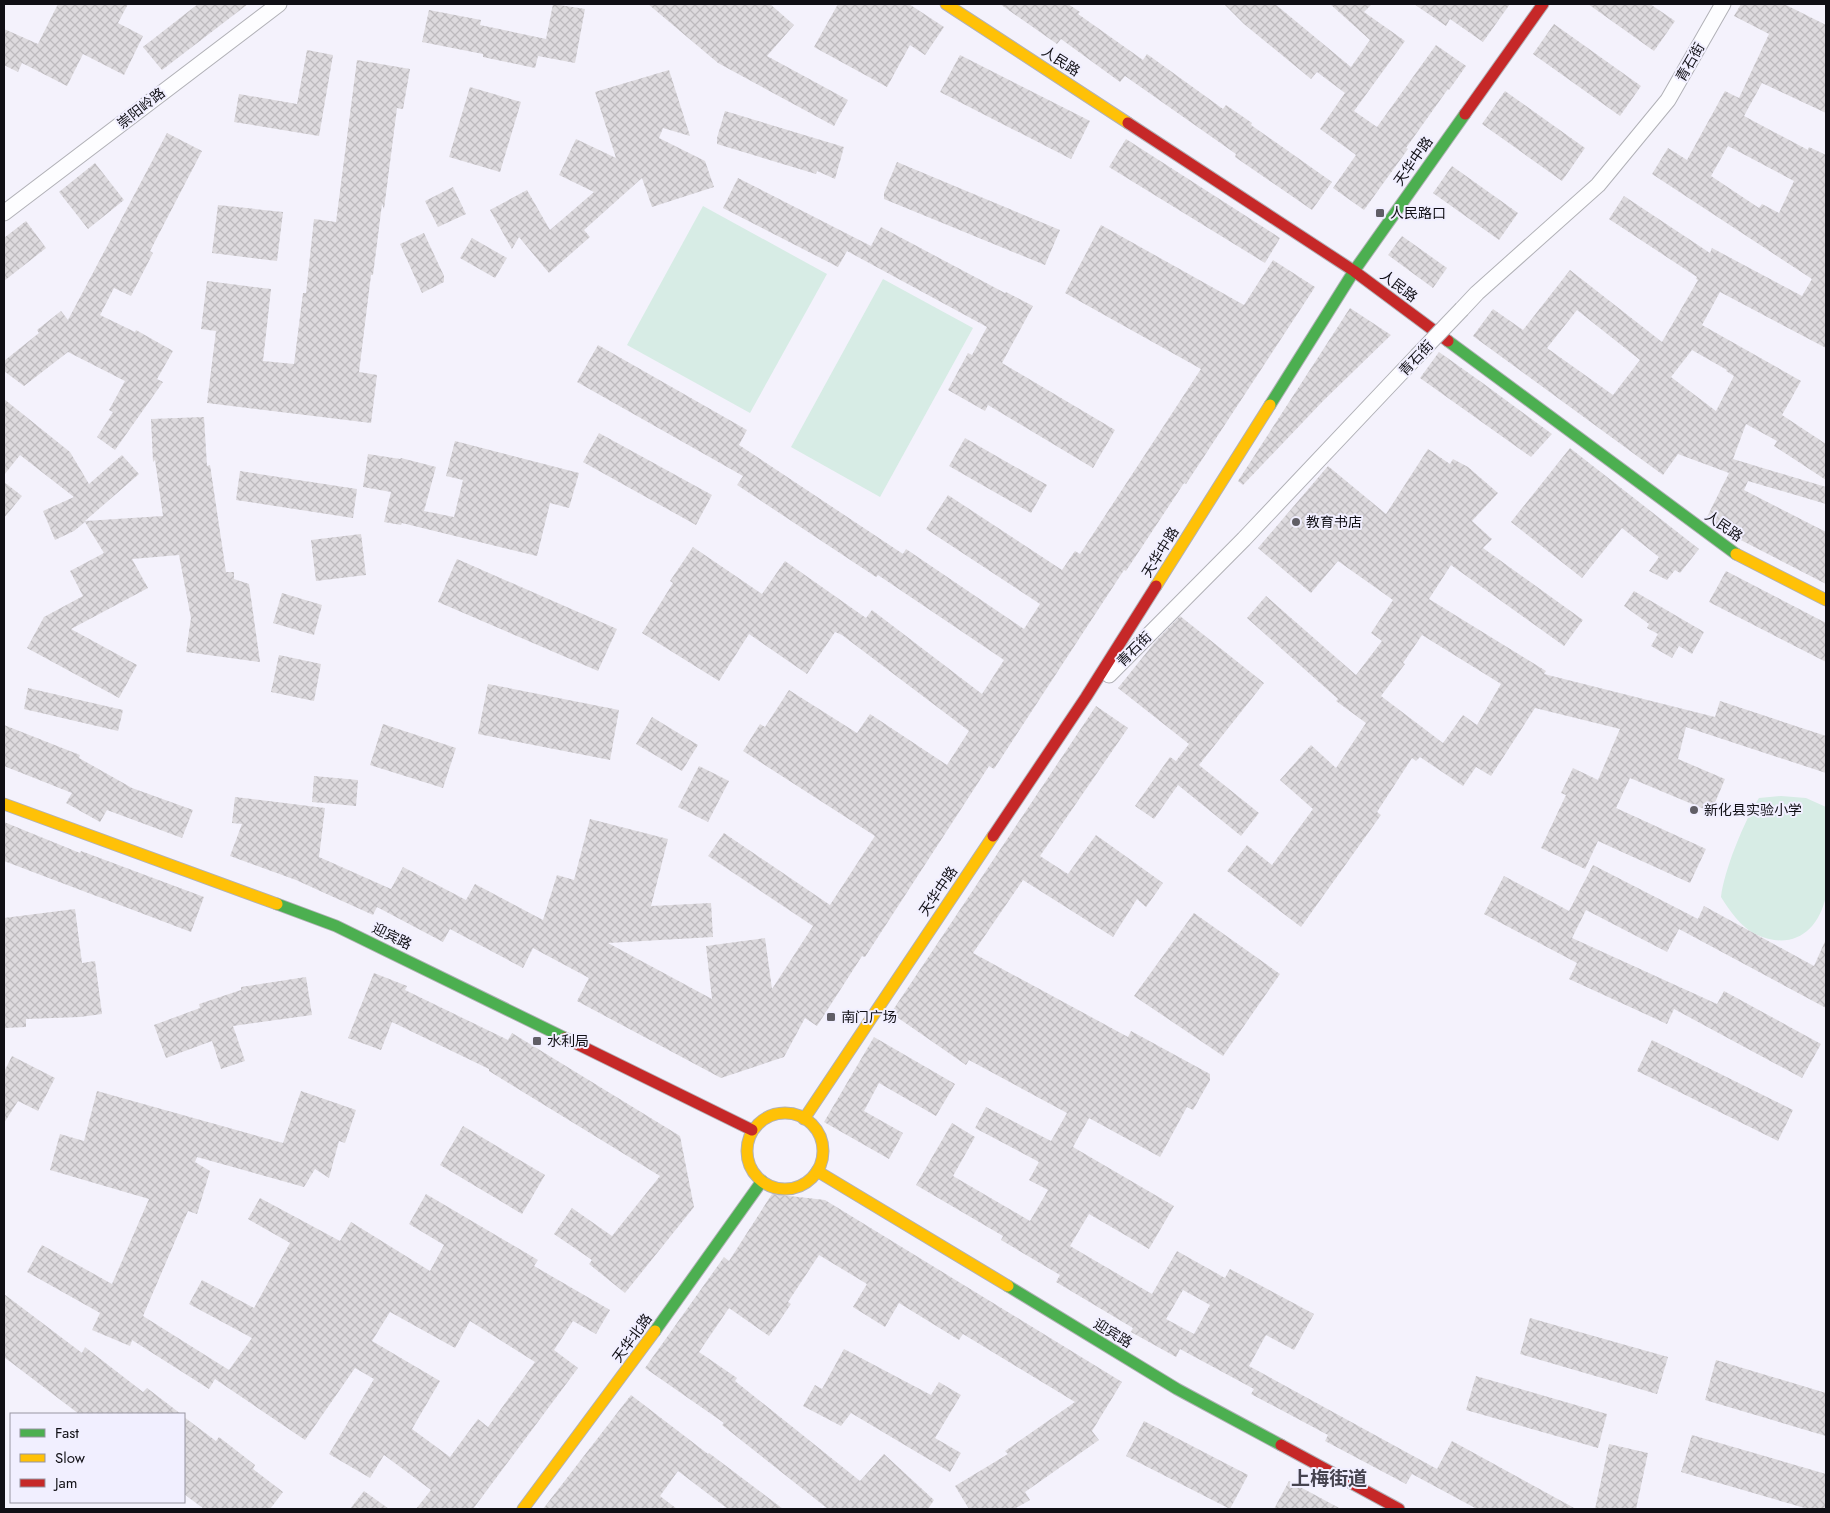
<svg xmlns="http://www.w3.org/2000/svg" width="1830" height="1513" font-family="Jost,'Noto Sans SC',sans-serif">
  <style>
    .park { fill: #d7ece5 }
    .building { fill: url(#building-cross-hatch); fill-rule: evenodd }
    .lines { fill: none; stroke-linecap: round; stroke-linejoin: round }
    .street-casing { stroke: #b1b1b7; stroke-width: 17 }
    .fast-casing { stroke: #b1b1b7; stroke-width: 13 }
    .slow-casing { stroke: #b1b1b7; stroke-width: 13 }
    .jam-casing { stroke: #b1b1b7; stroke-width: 13 }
    .street { stroke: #fdfdff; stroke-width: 15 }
    .fast { stroke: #4caf50; stroke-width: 11 }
    .slow { stroke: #ffc107; stroke-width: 11 }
    .jam { stroke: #c62828; stroke-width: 11 }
    .street-bridge-casing { stroke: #b1b1b7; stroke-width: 17; stroke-linecap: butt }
    .street-bridge { stroke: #fdfdff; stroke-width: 15 }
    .poi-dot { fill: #605e66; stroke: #f1efff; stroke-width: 2 }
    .labels { text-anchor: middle; stroke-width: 4; stroke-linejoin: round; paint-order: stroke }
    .street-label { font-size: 14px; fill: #100f15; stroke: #f1efff }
    .poi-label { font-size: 14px; fill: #100f15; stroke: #f1efff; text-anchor: start }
    .district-label { font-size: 19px; font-weight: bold; fill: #45434f; stroke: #f1efff }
  </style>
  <defs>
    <pattern id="building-cross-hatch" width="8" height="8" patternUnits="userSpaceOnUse" patternTransform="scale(1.25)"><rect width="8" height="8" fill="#dddade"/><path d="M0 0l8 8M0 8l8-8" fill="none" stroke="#bdbabe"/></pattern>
  </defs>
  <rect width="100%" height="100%" fill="#f4f2fc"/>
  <g class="park">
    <polygon points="703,206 827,274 750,413 627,345"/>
    <polygon points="883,279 973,328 880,497 791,447"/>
    <path d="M1781,796L1806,798L1826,807C1826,828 1826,848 1826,869C1826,878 1828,888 1826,896C1818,933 1791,951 1755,934C1741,927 1729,910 1721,897C1724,871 1744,821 1759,798Z"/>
  </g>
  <g class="building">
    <polygon points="58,4 128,4 118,23 143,36 124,75 83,54 67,86 22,63 18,72 4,65 4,29 38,44"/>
    <polygon points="198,4 248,4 162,70 143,47"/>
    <polygon points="553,4 585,9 575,63 538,56 535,68 483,57 483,54 422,42 429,10 481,20 480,25 546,39"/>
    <polygon points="648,4 770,4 794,25 767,56 848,100 834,126 718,63"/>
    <polygon points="838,4 909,4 944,27 925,55 910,45 887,87 814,47"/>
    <polygon points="1000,4 1068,4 1080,12 1078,14 1143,60 1147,54 1223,109 1226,105 1252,123 1251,125 1332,182 1312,210 1235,157 1236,154 1125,76 1120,82 1061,39 1057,44"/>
    <polygon points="1224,4 1275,4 1351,67 1370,40 1330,4 1372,4 1364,12 1405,41 1354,111 1377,127 1436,45 1466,66 1449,90 1448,89 1406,148 1408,149 1364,210 1333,188 1356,155 1320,129 1345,93 1317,72 1311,79 1244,24"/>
    <polygon points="1414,4 1510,4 1483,42 1450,19 1446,26"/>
    <polygon points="1588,4 1650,4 1675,21 1654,51"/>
    <path d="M1741,4H1784L1826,25V113L1762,83L1744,116L1808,150L1809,147L1826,155V348L1720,292L1702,325L1801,381L1782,415L1826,444V480L1774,446L1777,441L1746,424L1733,459L1826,487V504L1748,481L1744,490L1826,532V584L1733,536L1707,517L1729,473L1678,454L1663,475L1473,336L1493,309L1523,330L1570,270L1662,342L1698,280L1696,279L1697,277L1609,219L1624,196L1710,253L1712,248L1802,296L1812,279L1652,174L1668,148L1687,160L1725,91L1739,98L1769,34L1734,16ZM1728,146L1794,181L1779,213L1762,204L1759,208L1711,176ZM1577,310L1640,360L1613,395L1547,348ZM1692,350L1727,370L1726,371L1734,376L1716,411L1671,377Z"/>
    <polygon points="1554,24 1641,86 1620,116 1533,54"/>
    <polygon points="307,50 333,55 319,136 234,122 239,94 297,104"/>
    <polygon points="960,55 1090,121 1071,159 940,92"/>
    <polygon points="357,60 410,69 403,109 397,108 384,209 382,204 373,275 371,275 359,372 377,375 371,423 207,403 216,331 201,329 207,281 271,289 263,361 294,364 303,293 306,293 314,219 336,222"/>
    <polygon points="669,70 690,136 663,128 659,138 705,161 714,187 652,207 642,178 584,230 590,237 549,273 519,237 512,249 490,210 527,190 550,230 594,192 559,175 576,139 616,158 595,92"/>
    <polygon points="470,87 521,102 500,172 449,157"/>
    <polygon points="1505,91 1585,148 1562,181 1482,124"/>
    <polygon points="725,111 844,147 835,179 817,171 816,174 717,144 717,138"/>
    <polygon points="167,133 202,151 150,251 153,253 131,296 114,288 100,315 135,332 136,330 173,351 157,379 163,382 115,450 97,437 113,412 109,410 125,381 68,352 24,386 4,371 4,361 39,333 37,330 61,311 68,320"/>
    <polygon points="1126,139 1280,238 1265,263 1109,167"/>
    <polygon points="897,162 1060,230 1045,265 884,199 884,193"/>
    <polygon points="95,163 124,200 88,229 59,192"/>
    <polygon points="1452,166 1518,213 1499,240 1433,193"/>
    <polygon points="738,178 871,246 881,227 1005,293 1006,292 1033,306 1002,363 1115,430 1093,468 988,405 985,411 948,390 968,353 972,355 987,327 847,251 838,267 723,208"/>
    <polygon points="453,187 466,214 438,227 425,201"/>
    <polygon points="218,205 283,212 277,261 212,253"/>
    <polygon points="26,221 46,248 4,281 4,238"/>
    <polygon points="1101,225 1244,305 1273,260 1315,287 1186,484 1184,483 1126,571 1124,570 994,769 989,766 865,957 862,956 817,1026 805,1018 784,1057 721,1078 577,1001 589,978 533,948 523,968 450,929 443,942 377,907 373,915 296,880 230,856 242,824 232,823 235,797 325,808 319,857 391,889 403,867 466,900 475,884 543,920 557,875 574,880 590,819 668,839 651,906 711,903 713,937 608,943 712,999 706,946 765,938 772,989 813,926 708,856 724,833 830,905 875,836 743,751 760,724 765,727 789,690 857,733 870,714 947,765 969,731 842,635 835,632 807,674 749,634 719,681 642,633 673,583 670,581 693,547 762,594 785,561 866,618 872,610 982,694 1004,660 878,575 876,577 737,485 743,476 577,382 598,345 747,430 739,445 903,554 906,549 1024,629 1040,604 926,529 948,495 1062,570 1075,551 1080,554 1201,369 1065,293"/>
    <polygon points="424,233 444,276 444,282 422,293 400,244"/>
    <polygon points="1402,236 1447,268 1433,288 1388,255"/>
    <polygon points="472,238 507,258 495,278 460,258"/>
    <polygon points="1350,308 1391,335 1323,401 1243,485 1238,481"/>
    <polygon points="1439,352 1484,384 1552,434 1531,457 1420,378"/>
    <polygon points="4,399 70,452 89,484 122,455 139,474 85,521 163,516 155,460 153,462 151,419 204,417 207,466 210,465 226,572 234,572 234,579 249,584 260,662 186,652 191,618 179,555 132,559 148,588 71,629 137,665 119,698 27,648 44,617 83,596 70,571 104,553 85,522 74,531 55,540 43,511 74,497 20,455 4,475"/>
    <polygon points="599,433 712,495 696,525 583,462"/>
    <polygon points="965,438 1047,485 1031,513 949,466"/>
    <polygon points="455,441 579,473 569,508 550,503 537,556 402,523 401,525 384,522 391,492 363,487 368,454 400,459 401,458 436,467 424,511 454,517 463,480 446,476"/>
    <polygon points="1570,448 1699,549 1680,573 1675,570 1667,580 1649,571 1659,557 1622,528 1582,578 1511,522"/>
    <path d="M1428,449L1450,464L1453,459L1468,467L1498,493L1472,521L1492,539L1483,548L1583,620L1564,646L1451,565L1429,599L1546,671L1544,674L1715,717L1720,701L1826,736V773L1686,727L1678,759L1725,779L1711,812L1630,778L1616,808L1706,849L1690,883L1598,841L1585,869L1541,848L1566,795L1561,793L1573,768L1598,780L1620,729L1535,708L1491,776L1476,767L1463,786L1420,757L1416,761L1412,758L1377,812L1381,815L1301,927L1227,871L1247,845L1272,865L1313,809L1280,780L1311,745L1336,768L1366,723L1336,701L1338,699L1247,618L1266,596L1356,675L1382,641L1371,633L1393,600L1338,561L1311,593L1258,548L1328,466L1386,514ZM1422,635L1501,684L1477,725L1463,715L1443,743L1381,696L1405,664L1403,663Z"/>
    <polygon points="240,471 357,489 353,518 236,500"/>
    <polygon points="4,482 22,496 4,518"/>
    <polygon points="361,534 366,575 316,581 311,540"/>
    <polygon points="457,559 617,629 598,671 438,602"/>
    <polygon points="1726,571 1826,623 1826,662 1709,602"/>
    <polygon points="1634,591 1704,632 1692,654 1679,646 1672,658 1651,646 1658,634 1647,628 1649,624 1624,606"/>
    <polygon points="282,593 322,605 314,635 273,623"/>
    <polygon points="1180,616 1264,683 1199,765 1259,813 1241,836 1178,785 1154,819 1135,806 1170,757 1176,761 1189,744 1118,688 1155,642"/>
    <polygon points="279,655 321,664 314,701 271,692"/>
    <polygon points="488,684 619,710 610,760 478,734"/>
    <polygon points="28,688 123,710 118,731 24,709"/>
    <path d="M1096,706L1128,728L1040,856L1068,874L1096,835L1163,883L1146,907L1137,899L1113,937L1023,880L973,953L1128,1037L1131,1031L1210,1074V1080L1193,1110L1187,1107L1160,1157L1089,1118L1073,1147L1174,1206L1149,1249L1089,1214L1070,1246L1152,1294L1177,1251L1225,1278L1230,1269L1314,1314L1294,1350L1266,1335L1249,1366L1437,1469L1452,1441L1576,1509H1477L1412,1474L1406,1484L1325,1441L1328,1435L1251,1394L1254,1389L1180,1349L1176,1357L1131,1332L1133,1328L1056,1282L1060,1275L1001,1240L1003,1236L916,1185L952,1123L975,1137L953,1176L1030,1221L1048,1190L1029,1180L1039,1162L975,1128L986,1107L1051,1141L1067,1113L969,1060L966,1065L891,1013ZM1183,1290L1210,1305L1194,1334L1166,1319Z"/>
    <polygon points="652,717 698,745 682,771 636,744"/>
    <polygon points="383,724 456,748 443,788 370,765"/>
    <polygon points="4,725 80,755 79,758 132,788 193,810 182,838 107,810 100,822 66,803 72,793 4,766"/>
    <polygon points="699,766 729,781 708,822 678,807"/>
    <polygon points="314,776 358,780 356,806 312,802"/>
    <polygon points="4,822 80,853 81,851 204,897 191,932 4,861"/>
    <polygon points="1593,865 1698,919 1704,906 1814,966 1826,939 1826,1008 1679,929 1667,952 1586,910 1572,938 1717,1004 1724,991 1821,1044 1802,1078 1674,1009 1667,1024 1569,979 1577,963 1484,914 1504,876 1569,911"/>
    <polygon points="75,909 82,963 95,961 102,1014 80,1017 26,1019 26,1027 4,1028 4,918"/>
    <polygon points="1194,913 1280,974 1223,1056 1134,996"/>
    <polygon points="374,973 407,986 405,990 508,1040 512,1033 680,1136 694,1207 625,1293 589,1264 592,1260 554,1234 572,1208 612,1236 660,1176 489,1071 489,1069 392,1022 381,1050 348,1038"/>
    <polygon points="306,977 312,1015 233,1026 245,1061 221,1069 212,1041 166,1058 154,1025 200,1008 199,1004 241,990 241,987"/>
    <polygon points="874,1037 955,1084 936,1116 879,1083 864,1111 903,1133 889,1159 824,1122"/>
    <polygon points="1652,1040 1793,1110 1778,1141 1637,1071"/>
    <polygon points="12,1056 55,1078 38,1111 18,1101 4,1123 4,1072"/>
    <path d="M97,1091L283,1143L301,1091L356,1110L345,1143L339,1141L329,1178L315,1169L304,1187L197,1157L195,1162L210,1171L197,1214L188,1211L143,1316L229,1370L252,1338L189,1304L202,1280L254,1308L290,1243L248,1219L260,1198L340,1241L351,1222L430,1271L444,1245L409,1224L426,1194L538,1260L534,1266L610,1310L596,1334L573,1321L554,1350L578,1368L473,1509H416L431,1490L384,1455L370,1478L329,1454L374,1379L355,1368L305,1440L215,1379L209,1389L132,1340L130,1346L92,1330L100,1313L27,1272L42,1245L112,1284L149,1199L50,1170L60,1134L84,1141ZM390,1312L455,1348L470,1321L535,1362L488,1427L478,1419L450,1457L412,1429L440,1381L372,1341Z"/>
    <polygon points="463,1126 545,1175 522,1214 440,1165"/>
    <polygon points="772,1194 825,1200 1122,1382 1092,1431 1099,1440 1025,1492 1030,1500 1014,1509 969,1509 955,1486 1008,1454 1005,1451 1075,1402 963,1334 959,1340 899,1303 885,1327 853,1307 867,1284 819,1255 788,1302 791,1304 769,1336 729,1308 699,1352 737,1378 735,1381 860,1481 884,1454 934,1500 928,1509 828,1509 722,1425 724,1423 645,1368 724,1257 729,1261"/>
    <polygon points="4,1294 82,1353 85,1347 143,1392 147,1388 181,1414 79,1414 4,1357"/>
    <polygon points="1530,1318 1668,1357 1657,1394 1520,1354"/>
    <polygon points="844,1349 931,1395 939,1382 961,1395 935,1438 961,1453 950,1472 851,1413 841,1426 803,1406 815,1385 822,1389"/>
    <polygon points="1716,1360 1826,1393 1826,1436 1705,1400"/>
    <polygon points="1476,1376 1607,1414 1598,1448 1466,1410"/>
    <polygon points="631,1395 708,1454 709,1453 783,1509 728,1509 678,1471 660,1496 677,1509 543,1509"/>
    <polygon points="184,1417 216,1441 219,1437 255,1465 253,1469 283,1492 270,1509 204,1509 184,1494"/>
    <polygon points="1144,1421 1248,1475 1230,1509 1126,1456"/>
    <polygon points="1692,1435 1826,1474 1826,1509 1808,1509 1681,1472"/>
    <polygon points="1609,1444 1648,1453 1636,1509 1595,1509"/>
    <polygon points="1289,1481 1341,1509 1274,1509"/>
    <polygon points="364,1491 389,1509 350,1509"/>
  </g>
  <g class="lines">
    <defs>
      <g id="street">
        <polyline points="4,213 279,4"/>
        <polyline points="1462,309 1477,293 1598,185 1668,100 1723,4"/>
        <polyline points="1109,675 1244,539 1417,356"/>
      </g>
      <g id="fast">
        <polyline points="1448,341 1736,554"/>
        <polyline points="1270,405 1354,271 1465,114"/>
        <polyline points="277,904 336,926 565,1038"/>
        <polyline points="1008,1286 1177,1389 1281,1445"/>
        <polyline points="655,1331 762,1181"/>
      </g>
      <g id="slow">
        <polyline points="946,4 1128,123"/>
        <polyline points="1736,554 1826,600"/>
        <polyline points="1156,586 1270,405"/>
        <polyline points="4,804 277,904"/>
        <circle cx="785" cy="1151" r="38"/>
        <polyline points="804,1119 993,836"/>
        <polyline points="817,1171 1008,1286"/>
        <polyline points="523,1509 655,1331"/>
      </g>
      <g id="jam">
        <polyline points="1465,114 1543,4"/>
        <polyline points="1128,123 1354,271 1448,341"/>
        <polyline points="993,836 1086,697 1156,586"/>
        <polyline points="565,1038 752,1130"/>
        <polyline points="1281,1445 1399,1509"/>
      </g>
    </defs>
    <use href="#street" class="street-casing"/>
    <use href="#fast" class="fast-casing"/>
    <use href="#slow" class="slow-casing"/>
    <use href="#jam" class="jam-casing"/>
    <use href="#street" class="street"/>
    <use href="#fast" class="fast"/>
    <use href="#slow" class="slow"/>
    <use href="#jam" class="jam"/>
    <defs>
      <polyline id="street-bridge" points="1417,356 1462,309"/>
    </defs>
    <use href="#street-bridge" class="street-bridge-casing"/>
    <use href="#street-bridge" class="street-bridge"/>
  </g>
  <g class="poi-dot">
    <rect x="1375" y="208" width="10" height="10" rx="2.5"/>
    <circle cx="1296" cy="522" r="5"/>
    <circle cx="1694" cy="810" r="5"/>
    <rect x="826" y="1012" width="10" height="10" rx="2.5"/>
    <rect x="532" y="1036" width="10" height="10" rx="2.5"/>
  </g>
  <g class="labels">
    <g class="street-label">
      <text transform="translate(1061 61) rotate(33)" y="5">人民路</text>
      <text transform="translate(1690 62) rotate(-60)" y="5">青石街</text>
      <text transform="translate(141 108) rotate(-38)" y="5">崇阳岭路</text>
      <text transform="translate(1413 161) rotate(-55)" y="5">天华中路</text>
      <text transform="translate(1399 286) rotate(37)" y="5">人民路</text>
      <text transform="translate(1416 358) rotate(-47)" y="5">青石街</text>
      <text transform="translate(1724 526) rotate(35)" y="5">人民路</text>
      <text transform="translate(1160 552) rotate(-58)" y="5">天华中路</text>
      <text transform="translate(1134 649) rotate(-45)" y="5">青石街</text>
      <text transform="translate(938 891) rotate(-56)" y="5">天华中路</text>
      <text transform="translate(392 936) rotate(26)" y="5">迎宾路</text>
      <text transform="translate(1113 1333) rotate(31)" y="5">迎宾路</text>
      <text transform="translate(632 1338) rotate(-54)" y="5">天华北路</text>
    </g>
    <g class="poi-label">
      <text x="1390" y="218">人民路口</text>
      <text x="1306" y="527">教育书店</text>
      <text x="1704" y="815">新化县实验小学</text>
      <text x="841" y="1022">南门广场</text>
      <text x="547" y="1046">水利局</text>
    </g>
    <g class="district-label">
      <text x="1329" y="1485">上梅街道</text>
    </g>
  </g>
  <rect width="1830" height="1513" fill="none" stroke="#100f15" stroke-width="10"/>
  <rect x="10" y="1413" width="175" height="90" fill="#f1efff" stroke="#9795a1"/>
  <rect x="20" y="1429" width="25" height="8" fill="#4caf50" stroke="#9795a1"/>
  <text x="55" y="1438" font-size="15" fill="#100f15">Fast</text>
  <rect x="20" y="1454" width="25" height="8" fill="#ffc107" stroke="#9795a1"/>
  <text x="55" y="1463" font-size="15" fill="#100f15">Slow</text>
  <rect x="20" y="1479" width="25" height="8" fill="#c62828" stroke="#9795a1"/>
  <text x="55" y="1488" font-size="15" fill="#100f15">Jam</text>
</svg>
